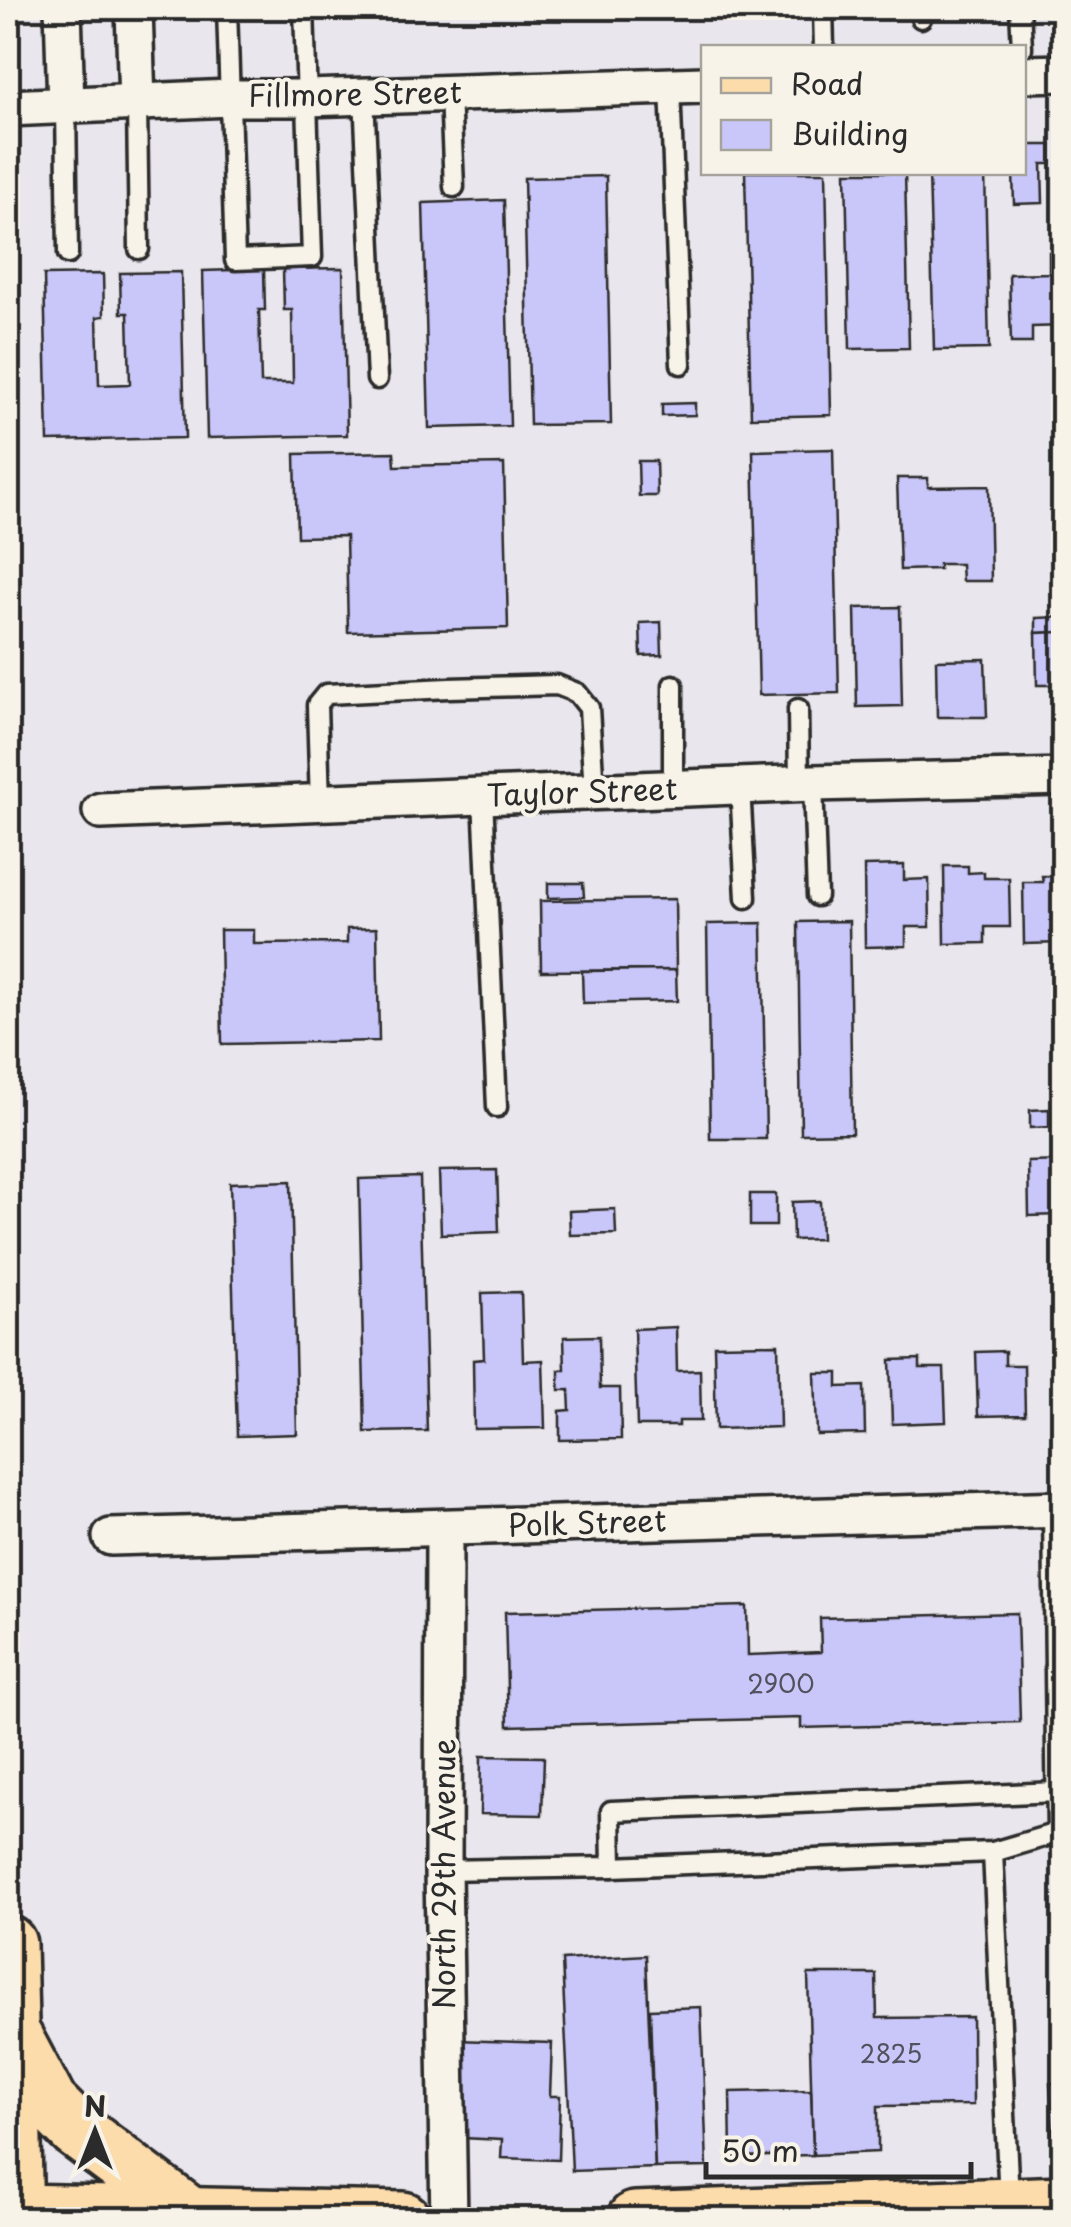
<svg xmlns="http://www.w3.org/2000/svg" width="1071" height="2227" font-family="'Playpen Sans',sans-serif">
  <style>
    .building { fill: #c9c6f9; stroke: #2b2b2b; stroke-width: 2.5 }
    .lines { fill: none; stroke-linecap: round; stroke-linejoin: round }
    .service-casing { stroke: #2b2b2b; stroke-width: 25 }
    .minor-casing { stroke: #2b2b2b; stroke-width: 42 }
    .primary-casing { stroke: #2b2b2b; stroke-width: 62 }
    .motorway-casing { stroke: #2b2b2b; stroke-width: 62 }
    .service { stroke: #f7f3e8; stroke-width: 18 }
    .minor { stroke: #f7f3e8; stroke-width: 35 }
    .primary { stroke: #fddcac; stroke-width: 55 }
    .motorway { stroke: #fddcac; stroke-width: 55 }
    .labels { text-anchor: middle; stroke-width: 8; stroke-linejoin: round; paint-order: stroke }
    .number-label { font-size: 25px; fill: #52525e }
    .street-label { font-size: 30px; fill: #2b2b2b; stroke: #f7f3e8 }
  </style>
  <rect width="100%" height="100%" fill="#e9e6ed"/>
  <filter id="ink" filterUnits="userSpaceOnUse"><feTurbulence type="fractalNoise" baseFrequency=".01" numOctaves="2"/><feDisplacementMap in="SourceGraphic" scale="20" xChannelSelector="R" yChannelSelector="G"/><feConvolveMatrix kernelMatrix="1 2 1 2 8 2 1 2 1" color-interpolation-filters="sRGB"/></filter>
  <g filter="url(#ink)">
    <g class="building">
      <polygon points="1024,145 1051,145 1051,164 1042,164 1043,203 1014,204 1013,172 1024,172"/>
      <polygon points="745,172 826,172 831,415 751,417"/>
      <polygon points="846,172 905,172 909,348 850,349"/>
      <polygon points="929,172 985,172 989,349 934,350"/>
      <polygon points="606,176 611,424 530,425 524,178"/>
      <polygon points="504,200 510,426 429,428 423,203"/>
      <polygon points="1049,252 1064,252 1064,326 1032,327 1032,343 1011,343 1009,274 1049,273"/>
      <polygon points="343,268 347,435 207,438 203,271 264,269 265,310 259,310 261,383 293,383 292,310 284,310 283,269"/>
      <polygon points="181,272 185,438 48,441 44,275 103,274 104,316 97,317 99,385 130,384 128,313 121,313 120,273"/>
      <polygon points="695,403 695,415 662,416 662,404"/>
      <polygon points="833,449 839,693 759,695 753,451"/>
      <polygon points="394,452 395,466 504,464 508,628 348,632 346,536 297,537 295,454"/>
      <polygon points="638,461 656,461 657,496 639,496"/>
      <polygon points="897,478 928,478 928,487 989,486 991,581 962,581 961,564 939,564 939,569 900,570"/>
      <polygon points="900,607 902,706 857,707 855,608"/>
      <polygon points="1060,617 1060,632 1036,633 1036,618"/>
      <polygon points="661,622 662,655 641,656 640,623"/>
      <polygon points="1060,632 1064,632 1064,685 1037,685 1036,633"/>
      <polygon points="985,659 987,717 937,717 936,660"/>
      <polygon points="904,865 904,880 929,879 930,927 906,927 906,946 865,947 864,866"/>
      <polygon points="944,866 968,866 968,873 984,872 984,878 1009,878 1010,927 985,927 985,943 945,944"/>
      <polygon points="1042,876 1064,876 1064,943 1024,944 1023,882 1043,882"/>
      <polygon points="548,883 583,883 584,897 548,898"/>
      <polygon points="675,899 676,970 541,971 540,901"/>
      <polygon points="849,921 852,1133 801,1134 798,922"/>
      <polygon points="762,923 766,1139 710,1139 707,924"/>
      <polygon points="377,928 379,1041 222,1044 220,930 254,930 254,944 347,943 347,929"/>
      <polygon points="676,970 677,1001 583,1003 582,971"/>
      <polygon points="1049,1109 1049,1127 1030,1128 1030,1110"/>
      <polygon points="1064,1161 1064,1206 1059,1207 1059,1215 1029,1216 1028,1162"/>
      <polygon points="497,1170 499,1232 441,1234 439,1171"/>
      <polygon points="420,1177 427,1431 365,1432 359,1179"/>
      <polygon points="291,1181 297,1434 237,1436 230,1183"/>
      <rect x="750" y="1194" width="26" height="32"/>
      <polygon points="820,1201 821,1239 793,1240 792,1202"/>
      <polygon points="615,1209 616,1234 570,1235 569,1211"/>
      <polygon points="521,1292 523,1361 543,1360 545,1428 474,1429 473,1360 484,1359 482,1293"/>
      <polygon points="1064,1315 1064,1441 1056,1441 1053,1316"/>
      <polygon points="676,1327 677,1371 700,1370 701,1421 679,1421 679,1426 637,1426 634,1329"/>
      <polygon points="599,1336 600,1388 620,1388 621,1439 560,1440 560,1411 570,1410 569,1390 559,1390 559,1370 565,1370 564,1337"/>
      <polygon points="778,1344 780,1427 716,1429 714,1345"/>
      <polygon points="1005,1351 1005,1365 1024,1365 1025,1415 978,1416 976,1352"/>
      <polygon points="920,1359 920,1368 944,1368 946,1422 892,1424 890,1360"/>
      <polygon points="815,1373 838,1373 838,1387 864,1386 865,1434 817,1435"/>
      <polygon points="747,1606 748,1655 821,1652 820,1618 1017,1613 1020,1722 801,1728 801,1718 508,1726 505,1612"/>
      <polygon points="481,1756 544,1757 542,1815 480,1814"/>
      <polygon points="646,1955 655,2168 572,2171 562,1960"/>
      <polygon points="808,1974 876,1974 877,2018 972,2017 973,2105 878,2106 878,2152 813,2155"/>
      <polygon points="701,2007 707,2167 655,2168 650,2009"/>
      <polygon points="454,2040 552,2043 550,2096 560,2096 558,2160 501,2158 502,2140 463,2138 465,2086 452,2085"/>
      <polygon points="1050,2083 1064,2084 1064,2150 1054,2151"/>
      <polygon points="811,2090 813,2155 731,2157 730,2092"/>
    </g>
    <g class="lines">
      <defs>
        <g id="service">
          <polyline points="227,8 235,260 312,257 304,8"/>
          <polyline points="823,8 824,48"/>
          <polyline points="921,8 921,18"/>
          <polyline points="1020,8 1022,48"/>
          <polyline points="670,86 681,364"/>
          <polyline points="450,94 454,187"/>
          <polyline points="364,96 377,379"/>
          <polyline points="137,104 139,249"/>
          <polyline points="66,106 68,254"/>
          <polyline points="673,685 673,789"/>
          <polyline points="798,709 799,784"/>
          <polyline points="813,783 817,896"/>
          <polyline points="740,786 746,898"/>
          <polyline points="483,797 497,1107"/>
          <polyline points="320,803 317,705 326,694 449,688 557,685 577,693 589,708 594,792"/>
          <polyline points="1053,1510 1057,1833 1064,1833"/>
          <polyline points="993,1852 1009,2201"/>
          <polyline points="612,1867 993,1852 1057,1833"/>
          <polyline points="443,1870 612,1867 611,1811 1056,1792"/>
        </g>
        <g id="minor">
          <polyline points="63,8 66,106"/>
          <polyline points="134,8 137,104"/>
          <polyline points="1024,74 1064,73"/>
          <polyline points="8,108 230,98 307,98 704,85"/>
          <polyline points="101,811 813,783 1064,777"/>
          <polyline points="444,1528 443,1870 449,2220"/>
          <polyline points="111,1537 1064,1509"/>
        </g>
        <g id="primary">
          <polyline points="15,2212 403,2220"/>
          <polyline points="635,2220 1064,2204"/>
        </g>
        <g id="motorway">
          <polyline points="8,1944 15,2220"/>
          <polyline points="15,2039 49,2103 76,2130 189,2215"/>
        </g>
      </defs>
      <use href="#service" class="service-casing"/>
      <use href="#minor" class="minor-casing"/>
      <use href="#primary" class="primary-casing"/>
      <use href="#motorway" class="motorway-casing"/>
      <use href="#service" class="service"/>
      <use href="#minor" class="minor"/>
      <use href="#primary" class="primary"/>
      <use href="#motorway" class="motorway"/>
    </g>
  </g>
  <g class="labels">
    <g class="number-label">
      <text x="781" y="1693">2900</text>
      <text x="891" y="2063">2825</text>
    </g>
    <g class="street-label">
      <text transform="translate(355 95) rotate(-1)" y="10">Fillmore Street</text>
      <text transform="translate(582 793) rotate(-2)" y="10">Taylor Street</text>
      <text transform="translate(587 1524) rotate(-2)" y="10">Polk Street</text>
      <text transform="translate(445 1874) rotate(-90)" y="10">North 29th Avenue</text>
    </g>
  </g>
  <rect width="1071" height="2227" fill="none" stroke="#f7f3e8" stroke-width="40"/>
  <rect x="20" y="20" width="1031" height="2187" fill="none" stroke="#2b2b2b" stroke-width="4" filter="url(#ink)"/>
  <rect x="701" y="45" width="325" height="130" fill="#f7f3e8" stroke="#a5a39c" stroke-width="2.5"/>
  <rect x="721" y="78" width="50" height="15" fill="#fddcac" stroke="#a5a39c" stroke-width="2.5"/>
  <text x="791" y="95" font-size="30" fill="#2b2b2b">Road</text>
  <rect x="721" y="120" width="50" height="30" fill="#c9c6f9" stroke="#a5a39c" stroke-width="2.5"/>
  <text x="791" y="145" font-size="30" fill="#2b2b2b">Building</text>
  <g transform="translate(95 2132)" stroke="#f7f3e8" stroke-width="8" paint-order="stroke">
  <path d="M0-8L18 38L0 25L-18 38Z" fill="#2b2b2b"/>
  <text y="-15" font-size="28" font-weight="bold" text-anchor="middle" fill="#2b2b2b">N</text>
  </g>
  <path d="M706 2162v15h265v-15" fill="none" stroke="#2b2b2b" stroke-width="5"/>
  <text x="721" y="2162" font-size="30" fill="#2b2b2b" stroke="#f7f3e8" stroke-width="8" paint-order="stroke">50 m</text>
</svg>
